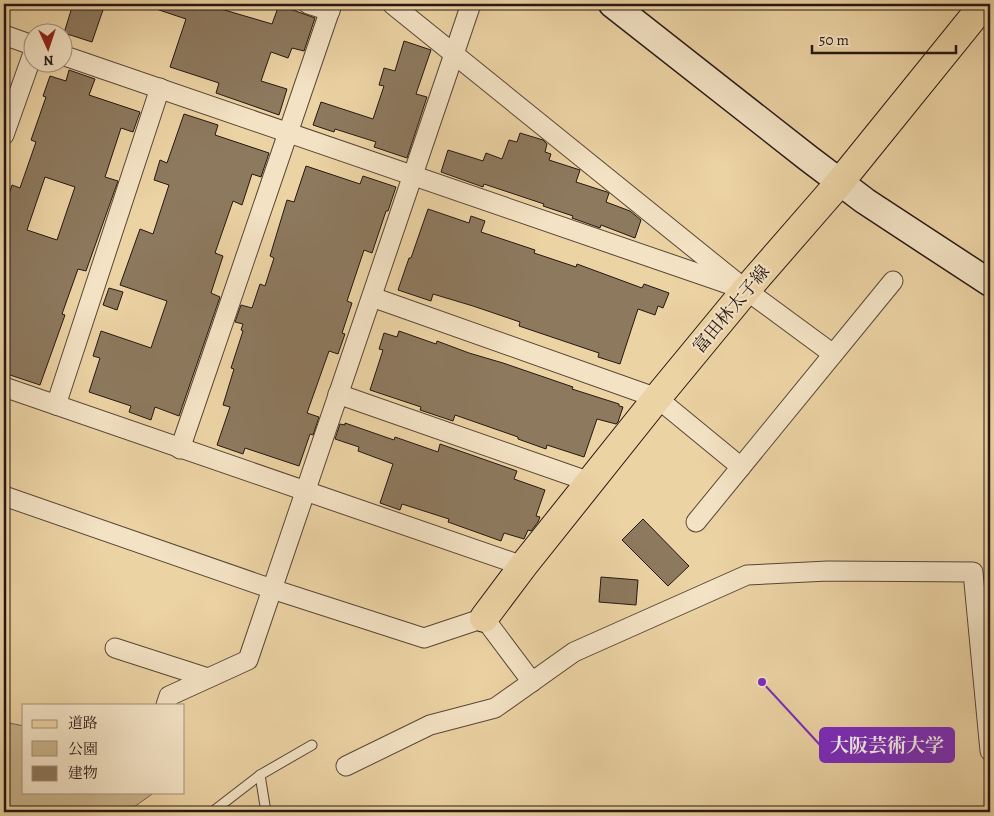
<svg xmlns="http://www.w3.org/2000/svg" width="994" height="816" font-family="Alegreya,'Noto Serif JP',serif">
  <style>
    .green { fill: #cab38b; stroke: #78654e }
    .building { fill: #8d795e; stroke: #261712; fill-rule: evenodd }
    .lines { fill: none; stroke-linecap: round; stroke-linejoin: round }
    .lane-casing { stroke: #584636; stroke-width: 11 }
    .street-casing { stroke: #584636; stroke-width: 21 }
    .secondary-casing { stroke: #261712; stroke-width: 29 }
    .primary-casing { stroke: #261712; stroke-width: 30 }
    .lane { stroke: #f3e2c4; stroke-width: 9 }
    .street { stroke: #f3e2c4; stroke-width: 19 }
    .secondary { stroke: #f3e2c4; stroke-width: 26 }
    .primary { stroke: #ecd3a4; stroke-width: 28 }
    .labels { text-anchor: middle; stroke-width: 4.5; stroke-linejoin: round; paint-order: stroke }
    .street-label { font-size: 18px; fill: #261712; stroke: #f3e2c4 }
    .leader { fill: none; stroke: #7b2cbf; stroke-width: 2 }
    .callout-dot { fill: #7b2cbf; stroke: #f3e2c4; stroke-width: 2 }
    .callout { fill: #7b2cbf; stroke: #7b2cbf; stroke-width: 2 }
    .callout-label { font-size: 19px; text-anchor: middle; font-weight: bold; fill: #fff }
  </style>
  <rect width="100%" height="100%" fill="#ecd3a4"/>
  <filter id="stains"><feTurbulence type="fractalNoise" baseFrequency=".004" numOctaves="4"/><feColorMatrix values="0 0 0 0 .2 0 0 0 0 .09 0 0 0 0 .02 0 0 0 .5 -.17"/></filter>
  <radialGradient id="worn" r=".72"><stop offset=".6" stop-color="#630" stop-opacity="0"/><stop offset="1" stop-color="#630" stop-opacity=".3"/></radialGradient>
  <polygon class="green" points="4,722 24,726 24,792 155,792 127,812 4,812"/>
  <g class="building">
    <polygon points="73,4 105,4 92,42 64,33"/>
    <polygon points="151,4 204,4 272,24 279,5 315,18 304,51 292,48 288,58 271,52 261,81 287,89 279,115 216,93 219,83 170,67 186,19 150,7"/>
    <polygon points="404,41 431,50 416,94 427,97 407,158 374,147 376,142 335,129 334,132 313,125 321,102 373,119 384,86 379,85 384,68 395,71"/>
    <path d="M69,70L95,79L89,95L140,112L133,132L121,128L105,177L118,181L86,271L78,269L62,314L65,315L40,385L4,373V211L12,185L20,188L36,142L31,140L46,97L43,96L50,76L66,81ZM45,177L75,187L57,240L27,230Z"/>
    <polygon points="184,114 218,125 215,135 269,153 261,177 252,174 242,205 233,201 215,253 223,256 211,293 220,297 179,416 155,407 151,420 129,412 131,406 89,392 100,358 93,356 101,331 151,348 167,301 120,285 140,229 153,234 169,185 154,180 160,160 167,163"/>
    <polygon points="520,133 543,140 547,144 545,152 551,154 549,160 580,170 576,182 607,192 609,193 606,202 630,211 641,220 635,238 601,225 600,228 572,218 573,216 543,206 544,204 484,184 483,187 441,172 448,150 483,161 486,153 502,159 509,140 517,142"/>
    <polygon points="306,166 360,184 363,176 396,187 388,211 386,211 372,253 364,250 347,301 352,303 342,333 345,334 338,354 329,351 307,413 319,417 313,435 310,434 299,466 245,448 243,454 217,445 230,407 223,405 234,369 231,368 243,331 241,330 243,324 235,322 241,305 252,308 260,284 265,286 274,258 270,256 287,200 294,202"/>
    <polygon points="428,209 469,223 471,216 485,221 481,232 535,250 534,253 576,267 577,264 642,288 644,284 669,293 663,308 658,306 655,315 638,309 620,364 598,357 599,353 519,326 520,322 473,306 433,294 431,301 398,290 409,258 411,258"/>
    <polygon points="109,288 123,292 117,310 103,305"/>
    <polygon points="399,331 436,344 437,341 469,353 503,363 573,387 572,389 619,404 619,406 623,407 618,422 616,424 597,419 584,457 547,445 546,449 518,439 518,437 455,415 453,421 420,410 421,407 370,390 383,350 379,349 384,333 397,337"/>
    <polygon points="345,423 394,440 395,437 438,452 440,444 517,471 514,479 545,490 536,516 540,517 538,522 531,531 528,530 524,539 504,533 501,541 448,522 449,519 402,504 400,510 380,503 393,464 358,451 359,447 335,439 340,424 345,425"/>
    <polygon points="643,519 689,566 668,586 622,540"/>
    <polygon points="601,577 638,580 636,605 599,602"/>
  </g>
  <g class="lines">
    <defs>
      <g id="lane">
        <polyline points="260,775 266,812"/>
        <polyline points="212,812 260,775 312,745"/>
      </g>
      <g id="street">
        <polyline points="308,4 330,11"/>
        <polyline points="392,4 746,290 833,354"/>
        <polyline points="4,35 32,45"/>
        <polyline points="62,55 746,290"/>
        <polyline points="4,135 32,56"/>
        <polyline points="372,297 657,398 741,467"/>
        <polyline points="4,387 523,566"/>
        <polyline points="338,394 590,482"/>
        <polyline points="56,405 160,88"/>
        <polyline points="180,449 332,4"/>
        <polyline points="4,496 272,589 424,638 484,618 532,682"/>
        <polyline points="696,522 893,281"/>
        <polyline points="115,648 208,678"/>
        <polyline points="166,705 169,696 248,660 471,4"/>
        <polyline points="346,766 430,725 495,708 574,652 747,575 828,571 973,572 990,751"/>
      </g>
      <polyline id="secondary" points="612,4 808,158 865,201 990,283"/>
      <polyline id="primary" points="484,618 523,566 657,398 746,290 840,182 984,4"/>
    </defs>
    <use href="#lane" class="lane-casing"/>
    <use href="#street" class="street-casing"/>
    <use href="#secondary" class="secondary-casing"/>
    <use href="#primary" class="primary-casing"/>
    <use href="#lane" class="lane"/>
    <use href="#street" class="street"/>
    <use href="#secondary" class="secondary"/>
    <use href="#primary" class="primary"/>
  </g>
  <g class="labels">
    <g class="street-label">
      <text transform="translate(731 309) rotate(-50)" y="6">富田林太子線</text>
    </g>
  </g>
  <path class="leader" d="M762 682L820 745"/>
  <circle class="callout-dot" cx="762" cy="682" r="5"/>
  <rect class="callout" x="820" y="728" width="134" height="34" rx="5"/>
  <g class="callout-label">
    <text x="887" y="752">大阪芸術大学</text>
  </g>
  <rect width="994" height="816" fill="none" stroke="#ecd3a4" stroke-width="20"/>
  <rect x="5" y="5" width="984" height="806" fill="none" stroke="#261712" stroke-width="2.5"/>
  <rect x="10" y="10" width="974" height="796" fill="none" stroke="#261712"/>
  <rect x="22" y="704" width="162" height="90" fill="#f3e2c4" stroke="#a1917d"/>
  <rect x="32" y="720" width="25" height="8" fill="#ecd3a4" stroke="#a1917d"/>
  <text x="68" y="728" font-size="15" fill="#261712">道路</text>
  <rect x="32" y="741" width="25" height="15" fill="#cab38b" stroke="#a1917d"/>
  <text x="68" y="754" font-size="15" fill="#261712">公園</text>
  <rect x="32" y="766" width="25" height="15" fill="#8d795e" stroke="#a1917d"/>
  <text x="68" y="778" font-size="15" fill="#261712">建物</text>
  <g transform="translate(48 48) rotate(177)"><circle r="24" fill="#f3e2c4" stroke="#a1917d"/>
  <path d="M0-4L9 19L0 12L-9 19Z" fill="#8f2418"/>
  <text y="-8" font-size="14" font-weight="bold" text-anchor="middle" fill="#261712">N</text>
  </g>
  <path d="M812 45v8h144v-8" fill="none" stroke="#261712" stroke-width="2.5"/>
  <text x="819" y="45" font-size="15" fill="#261712" stroke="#f3e2c4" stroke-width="4" paint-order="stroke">50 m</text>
  <rect width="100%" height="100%" filter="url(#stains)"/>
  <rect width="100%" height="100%" fill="url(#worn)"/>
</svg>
